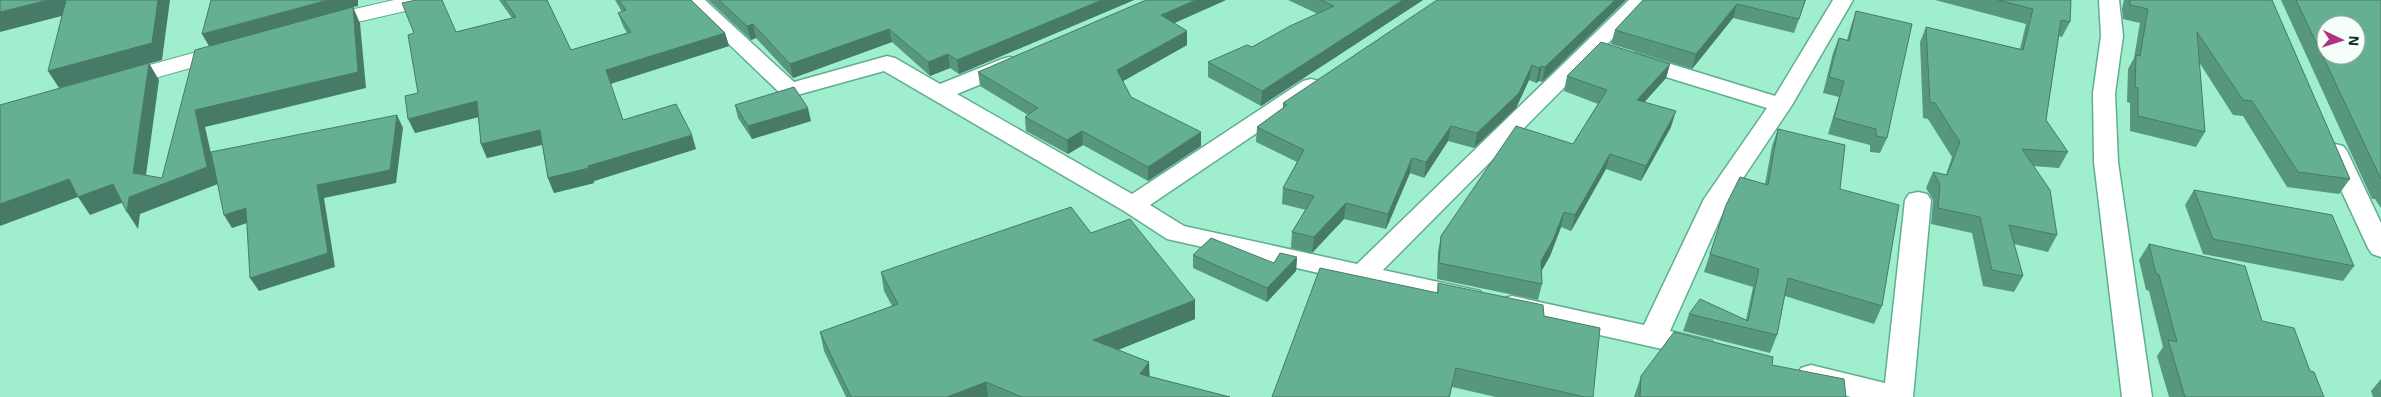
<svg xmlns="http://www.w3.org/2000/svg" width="2381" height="397" font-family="'Exo 2',sans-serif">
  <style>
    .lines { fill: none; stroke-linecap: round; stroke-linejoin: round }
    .street-casing { stroke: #60ad90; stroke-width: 3 }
    .secondary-casing { stroke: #60ad90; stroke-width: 2 }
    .street { fill: #fff; fill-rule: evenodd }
    .secondary { fill: #fff; fill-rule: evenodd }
    .wall { fill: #57977e }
    .shaded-wall { fill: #477b67 }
    .building { fill: #65b093; stroke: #477b67; fill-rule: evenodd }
  </style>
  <rect width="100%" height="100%" fill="#9feece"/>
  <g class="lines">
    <defs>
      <g id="street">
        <polygon points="683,0 705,0 794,82 887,56 895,58 940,84 1002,59 1010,57 1018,59 1021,64 1018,69 957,94 1132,194 1303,81 1311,79 1319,81 1322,86 1319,91 1150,205 1184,226 1357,264 1629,0 1651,0 1383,270 1480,291 1484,298 1480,305 1470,307 1167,239 1124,211 884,71 790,97 782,95"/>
        <polygon points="1833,0 1853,0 1792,105 1729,199 1670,331 1712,341 1716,348 1712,355 1702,358 1502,313 1498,306 1502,299 1512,296 1644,325 1704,199 1767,108 1627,65 1624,60 1627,55 1635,53 1775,96"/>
        <polygon points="2099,0 2119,0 2123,36 2115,93 2118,162 2152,397 2122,397 2094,162 2093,93 2101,36"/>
        <polygon points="2335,144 2343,146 2347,151 2381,223 2381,257 2372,254 2368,248 2323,151 2327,146"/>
        <polygon points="1918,192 1927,194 1931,200 1913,397 1851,397 1801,384 1796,376 1801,368 1811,365 1885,383 1905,200 1909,194"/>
      </g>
      <g id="secondary">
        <polygon points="394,0 434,0 431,5 319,31 311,29 308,24 311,19"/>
        <polygon points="229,43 237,45 241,50 237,55 119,88 110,86 107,81 110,76"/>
      </g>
    </defs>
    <use href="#street" class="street-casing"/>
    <use href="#secondary" class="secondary-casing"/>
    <use href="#street" class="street"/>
    <use href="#secondary" class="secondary"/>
  </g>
  <g class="wall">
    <polygon points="499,0 547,0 571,50 627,33 623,26 618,13 622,12 615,0 691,0 725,33 729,46 610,84 623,120 696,149 594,181 594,183 554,193 548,178 542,145 487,158 481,144 478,117 415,133 418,93 456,32 512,18"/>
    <polygon points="708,0 1134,0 959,74 950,68 930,76 892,42 793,78 756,38 751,40"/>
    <polygon points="1226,0 1174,23 1187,31 1187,45 1123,81 1131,97 1201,146 1148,181 1083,145 1068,154 1026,131 1025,117 1028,115 980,86 978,72"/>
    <polygon points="1288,0 1423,0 1261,106 1208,77 1208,62 1252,47 1318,14"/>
    <polygon points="1626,0 1542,82 1539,81 1536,83 1529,80 1516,108 1474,148 1448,141 1424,178 1410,173 1386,229 1344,219 1312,253 1291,248 1292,232 1306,210 1282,204 1283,188 1297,162 1256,142 1257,127 1283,108 1283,103"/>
    <polygon points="1643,0 1806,0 1794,33 1733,18 1692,69 1611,44 1615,30"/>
    <polygon points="1935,0 2071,0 2070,22 2062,37 2059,36 2046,120 2068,152 2059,168 2033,166 2057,235 2048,252 2014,244 2023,276 2014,292 1983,286 1972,233 1931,224 1933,200 1926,188 1933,172 1946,175 1952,157 1928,119 1923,118 1920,42 1926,27 2020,49 2026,24"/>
    <polygon points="2124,0 2272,0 2350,179 2339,194 2287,187 2243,116 2233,115 2199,62 2205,132 2196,147 2130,131 2130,103 2127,102 2128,69 2134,58 2140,23 2123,19 2122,9"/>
    <polygon points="2281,0 2381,0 2381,208 2375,199 2372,199"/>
    <polygon points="1856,11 1887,138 1880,153 1870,152 1870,145 1828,134 1839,97 1823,93 1833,53 1839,38 1847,40 1851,26"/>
    <polygon points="1670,64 1666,78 1644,102 1671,127 1641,181 1606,169 1571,231 1561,227 1550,256 1542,270 1542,284 1538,300 1437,279 1438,252 1441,236 1573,144 1598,104 1564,91 1567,76"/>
    <polygon points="735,105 811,121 752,139 738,118"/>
    <polygon points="1778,129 1840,189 1882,306 1874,324 1785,296 1777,335 1770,353 1683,331 1689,314 1746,320 1753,287 1704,272 1726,205 1765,184 1772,146"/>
    <polygon points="2194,190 2354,266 2343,281 2203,254 2185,205"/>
    <polygon points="1091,233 1195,300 1195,319 1118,350 1149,362 1149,377 1230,397 846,397 824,351 820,332 892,306 884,291 881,272"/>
    <polygon points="2149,244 2262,321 2310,371 2324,397 2169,397 2157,356 2163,347 2149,291 2146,290 2139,260"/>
    <polygon points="1193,255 1274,263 1297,257 1296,271 1267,302 1193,268"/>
    <polygon points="1438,283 1544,316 1593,397 1496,397 1452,387 1450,397 1272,397 1437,293"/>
    <polygon points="1772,365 1846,397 1634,397 1641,376"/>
    <polygon points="2381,379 2381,397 2373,397 2371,391"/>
  </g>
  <g class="shaded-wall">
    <polygon points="48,0 70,0 77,12 0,32 0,12"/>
    <polygon points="158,0 170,0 162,60 59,88 48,71"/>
    <polygon points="328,0 358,0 358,6 353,7 360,23 366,88 205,127 218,184 140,214 138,229 127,212 129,197 207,167 195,110 209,46 202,34"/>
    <polygon points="1102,0 1134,0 959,74 957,60"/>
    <polygon points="1196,0 1226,0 1161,29 1161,15"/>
    <polygon points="1403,0 1423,0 1261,106 1262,91"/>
    <polygon points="1615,0 1626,0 1542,82 1545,67"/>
    <polygon points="1737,4 1733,18 1692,69 1696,54"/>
    <polygon points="753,24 756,38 751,40 747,26"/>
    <polygon points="889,29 892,42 793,78 790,64"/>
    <polygon points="1187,31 1187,45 1118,84 1117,70"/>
    <polygon points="725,33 729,46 610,84 606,70"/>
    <polygon points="948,54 950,68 930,76 928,62"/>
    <polygon points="149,63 159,80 144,190 133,173"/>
    <polygon points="1670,64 1666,78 1633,115 1637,100"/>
    <polygon points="1532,65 1529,80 1516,108 1474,148 1477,133"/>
    <polygon points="1542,66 1539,81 1536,83 1539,68"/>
    <polygon points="477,101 483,116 415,133 408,119"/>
    <polygon points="808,108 811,121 752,139 748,126"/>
    <polygon points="1676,111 1671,127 1641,181 1646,166"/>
    <polygon points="397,115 403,128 396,183 324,198 335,267 259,291 250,278 317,185"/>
    <polygon points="1451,126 1448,141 1424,178 1426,162"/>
    <polygon points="540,130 545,144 487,158 481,144"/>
    <polygon points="1082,131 1083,145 1068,154 1067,140"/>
    <polygon points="1201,132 1201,146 1148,181 1148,167"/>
    <polygon points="692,135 696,149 594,181 594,183 554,193 548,178"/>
    <polygon points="1610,154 1606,169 1571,231 1575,215"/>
    <polygon points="1412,158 1410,173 1386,229 1388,214"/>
    <polygon points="69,179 113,184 124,202 90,215 78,197 0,226 0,204"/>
    <polygon points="1346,203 1344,219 1312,253 1314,237"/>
    <polygon points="246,208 253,221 232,228 224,215"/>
    <polygon points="1564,212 1561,227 1550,256 1538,277 1541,261"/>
    <polygon points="1297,257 1296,271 1267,302 1267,288"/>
    <polygon points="1195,300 1195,319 1095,359 1093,340"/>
    <polygon points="1149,362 1150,381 1140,374"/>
    <polygon points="986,382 988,397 947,397"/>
  </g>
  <g class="building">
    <polygon points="0,0 48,0 0,12"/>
    <polygon points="66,0 158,0 152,43 48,71"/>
    <polygon points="211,0 328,0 202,34"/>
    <polygon points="416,0 442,0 456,32 516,17 504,0 547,0 571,50 631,32 618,13 626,10 619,0 691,0 725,33 606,70 623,120 676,104 692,135 588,166 589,168 548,178 540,130 481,144 477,101 408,119 405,96 418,93 408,35 414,33 402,3"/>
    <polygon points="719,0 1102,0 957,60 948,54 928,62 889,29 790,64 753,24 747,26"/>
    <polygon points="1146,0 1196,0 1161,15 1187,31 1117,70 1131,97 1201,132 1148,167 1082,131 1067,140 1025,117 1038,108 978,72"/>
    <polygon points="1320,0 1403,0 1262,91 1208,62 1247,45 1252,47 1290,26 1334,6"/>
    <polygon points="1437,0 1615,0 1545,67 1542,66 1539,68 1532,65 1519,93 1477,133 1451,126 1426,162 1412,158 1388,214 1346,203 1314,237 1292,232 1314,196 1283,188 1304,150 1257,127 1287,105 1283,103"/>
    <polygon points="1643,0 1805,0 1799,19 1737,4 1696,54 1615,30"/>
    <polygon points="1998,0 2071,0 2070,22 2061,20 2046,120 2068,152 2022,149 2050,190 2057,235 2009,225 2023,276 1992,270 1980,217 1938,208 1940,184 1933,172 1947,175 1960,142 1935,103 1930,102 1926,27 2023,50 2033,9"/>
    <polygon points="2130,0 2272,0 2350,179 2298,172 2252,101 2243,100 2197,32 2205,132 2138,116 2138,88 2135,87 2136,55 2140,56 2148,9 2130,5"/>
    <path d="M2296,0H2381V179ZM2326,25H2356V55H2326Z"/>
    <polygon points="353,7 358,72 195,110 207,167 129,197 127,212 113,184 78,197 69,179 0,204 0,105 149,63 133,173 162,178 195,50"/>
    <polygon points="1856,11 1912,24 1887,138 1876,136 1876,129 1834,118 1844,81 1829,77 1839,38 1849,41"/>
    <polygon points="1601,42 1670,64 1637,100 1676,111 1646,166 1610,154 1575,215 1564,212 1553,240 1541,261 1542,284 1439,263 1441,236 1514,129 1516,126 1573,144 1607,90 1567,76"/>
    <polygon points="794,87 808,108 748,126 735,105"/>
    <polygon points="397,115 390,170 317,185 328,253 250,278 246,208 224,215 211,152"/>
    <polygon points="1778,129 1845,145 1840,189 1899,205 1882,306 1788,278 1777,335 1689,314 1700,299 1748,321 1759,269 1710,254 1726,205 1740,177 1768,185"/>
    <polygon points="2194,190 2332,215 2354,266 2213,239"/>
    <polygon points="1071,207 1091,233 1130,219 1195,300 1093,340 1149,362 1140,374 1230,397 1022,397 986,382 947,397 851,397 820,332 898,304 881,272"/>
    <polygon points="1211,238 1274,263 1280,253 1297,257 1267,288 1193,255"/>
    <polygon points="2149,244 2245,266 2262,321 2294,328 2310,371 2314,372 2324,397 2185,397 2168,340 2177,342 2159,275 2156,274"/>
    <polygon points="1320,268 1438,293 1438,283 1543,305 1544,316 1600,328 1593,397 1585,397 1456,368 1449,397 1272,397"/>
    <polygon points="1674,332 1773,357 1772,365 1844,379 1846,397 1640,397 1641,376"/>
  </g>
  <g transform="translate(2341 40) rotate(94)"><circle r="24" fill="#f6fefa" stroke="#9aaca5"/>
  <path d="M0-4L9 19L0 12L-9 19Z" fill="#b13280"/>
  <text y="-8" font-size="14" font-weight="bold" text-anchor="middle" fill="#0f3125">N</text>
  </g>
</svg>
